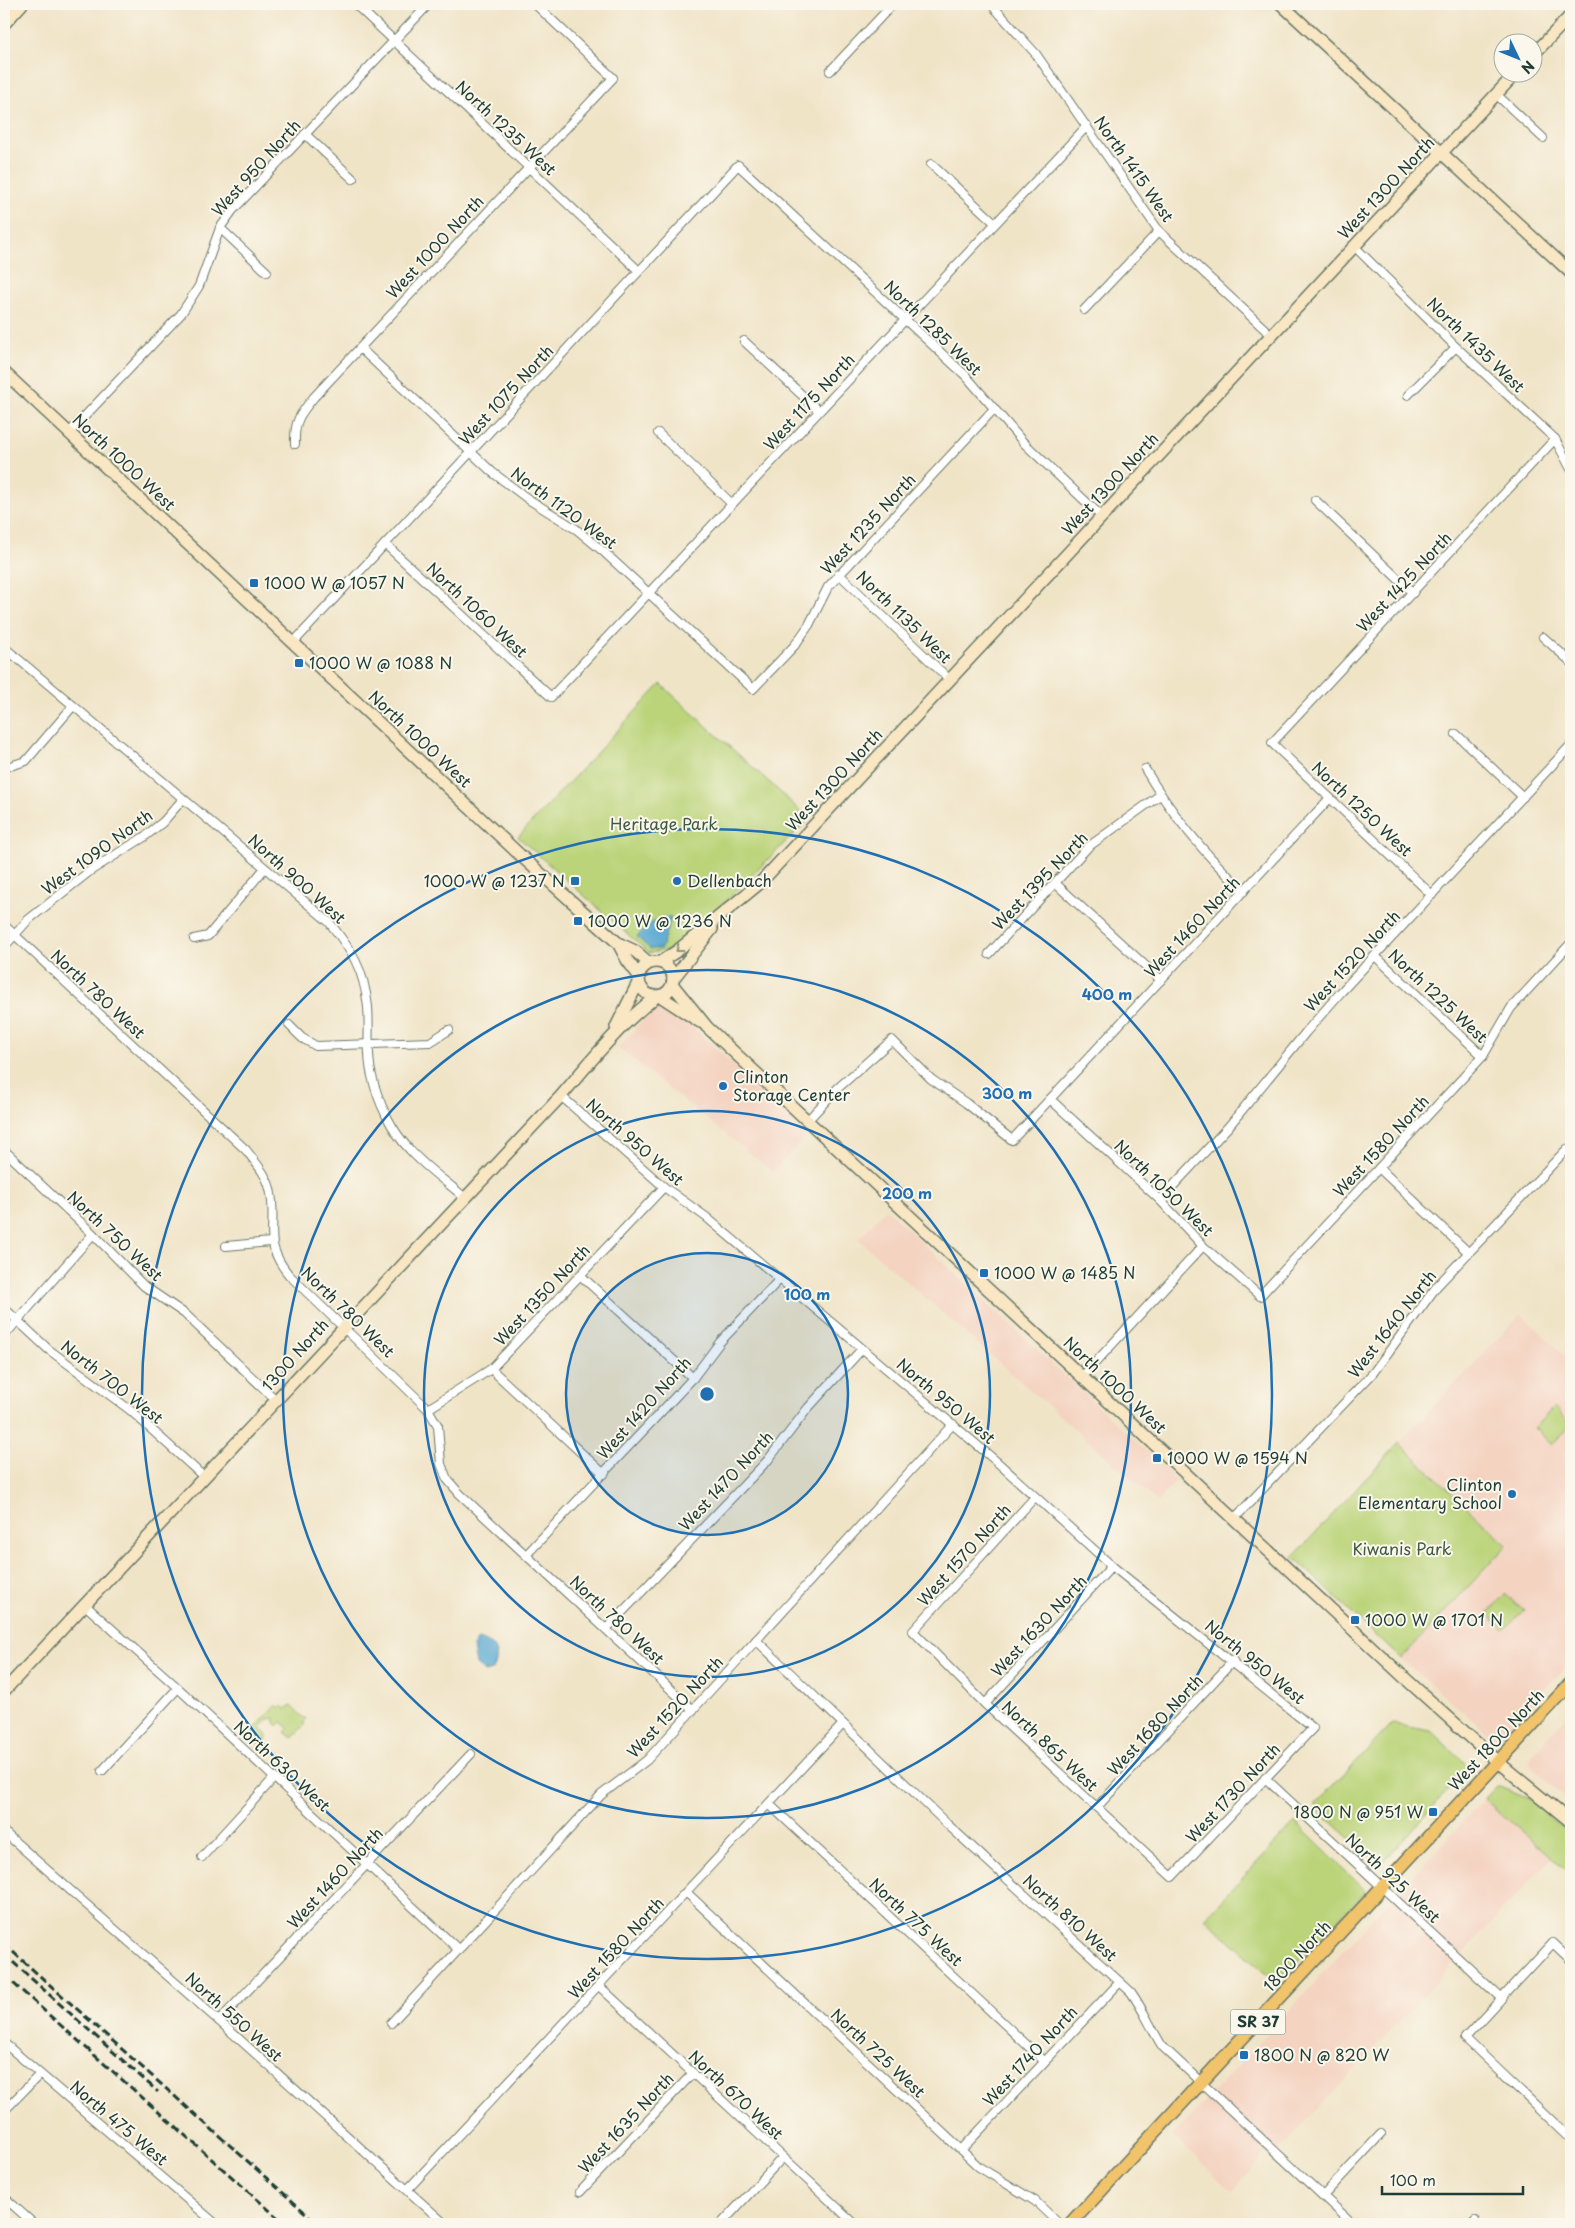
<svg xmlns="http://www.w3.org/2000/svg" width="1575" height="2228" font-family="'Playpen Sans',sans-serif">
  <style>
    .built { fill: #f4d3c1 }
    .green { fill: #bbd47a; stroke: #6d8857 }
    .water { fill: #57a7d1; stroke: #3b7282 }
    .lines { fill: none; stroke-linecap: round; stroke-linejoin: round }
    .street-casing { stroke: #687767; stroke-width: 10 }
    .secondary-casing { stroke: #687767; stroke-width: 14 }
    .primary-casing { stroke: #687767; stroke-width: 15 }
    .street { stroke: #fff; stroke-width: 8 }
    .secondary { stroke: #f9e7c3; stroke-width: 11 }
    .primary { stroke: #f1c36a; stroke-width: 12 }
    .rail { stroke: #1f3d34; stroke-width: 3; stroke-dasharray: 8 4; stroke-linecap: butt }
    .oneway { stroke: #8c927c }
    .ring { fill: none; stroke: #1f6fb2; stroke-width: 2.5 }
    .poi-dot { fill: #1f6fb2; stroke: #fbf7ec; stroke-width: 2 }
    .labels { text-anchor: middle; stroke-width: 4; stroke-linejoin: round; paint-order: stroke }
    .shield { fill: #fbf7ec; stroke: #61756b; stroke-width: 1 }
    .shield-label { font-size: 15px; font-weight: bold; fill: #1f3d34 }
    .street-label { font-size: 16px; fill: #1f3d34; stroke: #fbf7ec }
    .poi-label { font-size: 16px; fill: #1f3d34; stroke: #fbf7ec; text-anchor: start }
    .park-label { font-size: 16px; fill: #3e5b42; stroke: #fbf7ec }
    .centre { fill: #1f6fb2; stroke: #fbf7ec; stroke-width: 2.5 }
    .ring-label { font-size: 15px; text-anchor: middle; font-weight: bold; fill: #1f6fb2; stroke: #fbf7ec; stroke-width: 4; stroke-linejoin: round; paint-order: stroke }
  </style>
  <rect width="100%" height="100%" fill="#fbf7ec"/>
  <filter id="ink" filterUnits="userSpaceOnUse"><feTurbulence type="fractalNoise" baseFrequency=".02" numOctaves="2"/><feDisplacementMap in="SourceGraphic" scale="10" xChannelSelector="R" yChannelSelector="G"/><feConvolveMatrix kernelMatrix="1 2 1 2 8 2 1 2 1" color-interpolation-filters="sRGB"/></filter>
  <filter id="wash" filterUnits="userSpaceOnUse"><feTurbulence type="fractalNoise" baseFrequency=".0096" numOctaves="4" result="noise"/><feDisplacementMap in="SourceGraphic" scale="20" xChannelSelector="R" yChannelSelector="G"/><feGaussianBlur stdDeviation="1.12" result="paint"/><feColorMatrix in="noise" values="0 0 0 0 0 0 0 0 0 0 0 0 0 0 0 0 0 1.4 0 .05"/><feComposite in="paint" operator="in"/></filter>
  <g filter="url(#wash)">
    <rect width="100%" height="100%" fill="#f0e4c7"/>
    <g class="built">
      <polygon points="654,1008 672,1008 808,1134 773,1172 618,1048"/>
      <polygon points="886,1209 1177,1480 1158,1502 858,1239"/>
      <polygon points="1521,1314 1571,1361 1571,1661 1502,1735 1496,1736 1491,1735 1401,1659 1507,1545 1399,1443"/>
      <polygon points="1571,1712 1571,1802 1532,1768 1530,1762 1532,1755"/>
      <polygon points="1484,1799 1553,1857 1278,2151 1272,2147 1232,2192 1173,2136"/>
    </g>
    <g class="green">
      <path d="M661,684C709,730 761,773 809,819L717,910L672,950L649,953L518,837Z"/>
      <polygon points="1554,1407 1571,1424 1552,1445 1534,1428"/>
      <polygon points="1399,1443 1507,1545 1401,1659 1293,1557"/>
      <polygon points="1505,1594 1524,1610 1504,1630 1487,1614"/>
      <polygon points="276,1705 280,1708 282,1706 286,1709 291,1705 306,1720 303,1723 305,1724 292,1738 285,1732 289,1728 282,1722 278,1726 275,1723 275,1718 268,1719 260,1729 268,1736 266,1740 269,1747 266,1751 249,1735"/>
      <polygon points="1392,1724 1431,1731 1469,1767 1385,1860 1374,1860 1314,1806"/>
      <polygon points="1497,1786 1529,1799 1571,1835 1571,1874 1484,1799"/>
      <polygon points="1295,1822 1366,1891 1278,1984 1205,1918"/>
    </g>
    <g class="water">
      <path d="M671,917L661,949H650L637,937C648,925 654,918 671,917Z"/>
      <path d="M478,1639C494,1642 501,1655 493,1670L485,1672L476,1665L473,1647Z"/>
    </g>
  </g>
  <g filter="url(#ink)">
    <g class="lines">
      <defs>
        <g id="street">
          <polyline points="355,4 639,271"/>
          <polyline points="991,4 1036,54 1159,231 1271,335"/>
          <polyline points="830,71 893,4"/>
          <polyline points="1497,95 1543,138"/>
          <polyline points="305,134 353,179"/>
          <polyline points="931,164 995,223"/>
          <polyline points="220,228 267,272"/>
          <polyline points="1354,246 1456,347 1555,439 1571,469"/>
          <polyline points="1084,310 1159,231"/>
          <polyline points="744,341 819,411"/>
          <polyline points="360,348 492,472 528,499 576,529 605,553 753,689 795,645 809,625 828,587 994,409"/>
          <polyline points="1408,395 1456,347"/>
          <polyline points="69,433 181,314 199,286 220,228 233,210 429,4"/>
          <polyline points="658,433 732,504"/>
          <path d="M295,444C294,421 300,414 314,397L613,78L535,4"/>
          <polyline points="1315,500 1413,593"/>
          <polyline points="385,544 551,697 1087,126"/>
          <polyline points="839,574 950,680"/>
          <polyline points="1543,637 1571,662"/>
          <polyline points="293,643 738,165 966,376 1023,442 1102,517"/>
          <path d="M4,647L329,922C352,951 364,969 368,1007C370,1030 366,1054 372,1076C378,1102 391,1130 410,1150C426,1168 447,1182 465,1198"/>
          <polyline points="1456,734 1523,797"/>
          <polyline points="10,766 26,761 73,706"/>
          <path d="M1145,769C1172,815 1205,855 1244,891"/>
          <polyline points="1055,883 1161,980"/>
          <polyline points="1432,895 1272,743 1555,439"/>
          <path d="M4,925L246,1150C256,1163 269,1177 271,1194C277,1229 262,1242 289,1275L428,1409L438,1426L441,1464L447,1479L459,1493L693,1710"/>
          <polyline points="194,939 208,936 265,868"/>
          <polyline points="4,947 28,920 90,871 144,837 163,822 183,799"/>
          <polyline points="989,954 1088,847 1160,795"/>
          <polyline points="1375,956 1483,1056"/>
          <polyline points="289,1025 302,1038 316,1046 430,1042 449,1030"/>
          <polyline points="561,1096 664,1187 706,1217 996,1461 1112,1566 1313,1728 1172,1877 985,1704 913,1631 1035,1497"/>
          <polyline points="1050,1099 1160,1200 1203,1246 1260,1296 1483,1056 1511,1008 1571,943"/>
          <polyline points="807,1121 838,1088 892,1040 931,1079 966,1103 1012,1140 1330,798"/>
          <polyline points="4,1150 93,1234 144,1286 185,1314 276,1400"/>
          <polyline points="1379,1168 1469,1253"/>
          <polyline points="1160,1200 1229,1126 1306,1032 1341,992 1571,745"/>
          <polyline points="226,1246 271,1242"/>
          <polyline points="580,1275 693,1378"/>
          <polyline points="4,1308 48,1349 130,1410 204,1477"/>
          <polyline points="4,1336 93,1234"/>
          <polyline points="491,1369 604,1474"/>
          <polyline points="1082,1377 1203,1246"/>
          <polyline points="428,1409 491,1369 664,1187"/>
          <polyline points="1234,1519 1373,1373 1437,1286 1567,1149 1571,1148"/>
          <polyline points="527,1554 693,1378 720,1342 780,1279"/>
          <polyline points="85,1605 178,1688 459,1950"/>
          <polyline points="606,1629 768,1460 808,1408 862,1349"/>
          <path d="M756,1640L947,1824L1131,1992C1143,2009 1151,2028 1162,2046L1353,2224"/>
          <polyline points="985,1704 1112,1566"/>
          <polyline points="102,1771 178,1688"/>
          <polyline points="1265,1778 1502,1999"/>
          <polyline points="769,1804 1044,2061"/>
          <polyline points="1097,1807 1233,1661"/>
          <polyline points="4,1832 219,2021 445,2224"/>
          <polyline points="202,1857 274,1778"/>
          <polyline points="686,1892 979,2167 1035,2201 1059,2224"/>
          <polyline points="1571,1960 1553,1943 1465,2038 1571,2139"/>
          <polyline points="599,1986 855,2224"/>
          <polyline points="219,2021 471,1754"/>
          <polyline points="391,2023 601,1795 647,1760 953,1424"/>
          <polyline points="4,2043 216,2224"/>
          <polyline points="4,2111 40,2074"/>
          <polyline points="961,2150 1120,1982"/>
          <polyline points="408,2189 843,1724"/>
          <polyline points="580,2192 693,2073"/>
          <polyline points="1323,2196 1381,2134"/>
          <polyline points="4,2197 34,2224"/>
          <polyline points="721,2224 783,2157"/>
          <polyline points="1473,2224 1475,2222"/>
        </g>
        <g id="secondary">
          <polyline points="1281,4 1571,273"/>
          <polyline points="4,24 22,4"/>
          <polyline points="1532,56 1571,15"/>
          <polyline points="4,372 520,855 618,943 635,951 649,963"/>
          <polyline points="618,943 627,960 639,976"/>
          <circle cx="656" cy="979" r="17"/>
          <polyline points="660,962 677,951 760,883 1517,72"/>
          <polyline points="673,979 712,929"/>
          <polyline points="672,984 707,1027 1408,1681 1498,1762 1571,1822"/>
          <polyline points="660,996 700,1022"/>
          <polyline points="616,1027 639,981"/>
          <path d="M4,1691L561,1096C591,1061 620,1024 657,996"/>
        </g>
        <polyline id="primary" points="1070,2224 1571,1683"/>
      </defs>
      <use href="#street" class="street-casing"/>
      <use href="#secondary" class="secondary-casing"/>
      <use href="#primary" class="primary-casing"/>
      <use href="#street" class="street"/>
      <use href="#secondary" class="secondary"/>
      <use href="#primary" class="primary"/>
      <g class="rail">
        <polyline points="4,1944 318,2224"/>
        <polyline points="4,1954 158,2092"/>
        <polyline points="4,1975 285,2224"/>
      </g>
    </g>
    <defs><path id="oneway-chevron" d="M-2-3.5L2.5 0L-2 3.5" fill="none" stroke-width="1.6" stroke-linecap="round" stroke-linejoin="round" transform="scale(1.25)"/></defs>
    <use class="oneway" href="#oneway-chevron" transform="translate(679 949) rotate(143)"/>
  </g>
  <circle cx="707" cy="1394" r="141" fill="#1f6fb2" fill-opacity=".12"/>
  <g class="ring">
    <circle cx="707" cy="1394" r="141"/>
    <circle cx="707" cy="1394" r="283"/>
    <circle cx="707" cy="1394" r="424"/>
    <circle cx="707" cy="1394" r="565"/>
  </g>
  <g class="poi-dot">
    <rect x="249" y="578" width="10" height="10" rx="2.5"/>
    <rect x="294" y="658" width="10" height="10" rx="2.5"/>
    <rect x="570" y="876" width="10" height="10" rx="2.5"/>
    <circle cx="677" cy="881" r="5"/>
    <rect x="573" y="916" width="10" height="10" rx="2.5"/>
    <circle cx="723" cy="1086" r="5"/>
    <rect x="979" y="1268" width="10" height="10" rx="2.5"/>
    <rect x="1152" y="1453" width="10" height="10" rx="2.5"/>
    <circle cx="1512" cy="1494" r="5"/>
    <rect x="1350" y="1615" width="10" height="10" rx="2.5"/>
    <rect x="1428" y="1807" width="10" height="10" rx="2.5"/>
    <rect x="1239" y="2050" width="10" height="10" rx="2.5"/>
  </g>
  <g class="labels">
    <rect class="shield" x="1230.5" y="2009.5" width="55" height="25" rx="4"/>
    <g class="shield-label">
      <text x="1258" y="2027">SR 37</text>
    </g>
    <g class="street-label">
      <text transform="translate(506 128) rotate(43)" y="6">North 1235 West</text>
      <text transform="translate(256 168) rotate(-48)" y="6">West 950 North</text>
      <text transform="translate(1134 169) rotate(55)" y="6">North 1415 West</text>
      <text transform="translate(1386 188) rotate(-47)" y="6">West 1300 North</text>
      <text transform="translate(435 247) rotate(-47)" y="6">West 1000 North</text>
      <text transform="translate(933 328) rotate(44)" y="6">North 1285 West</text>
      <text transform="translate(1476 345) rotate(44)" y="6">North 1435 West</text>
      <text transform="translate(506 395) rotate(-47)" y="6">West 1075 North</text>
      <text transform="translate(809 402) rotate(-47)" y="6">West 1175 North</text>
      <text transform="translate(124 462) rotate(43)" y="6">North 1000 West</text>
      <text transform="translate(1110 484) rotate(-47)" y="6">West 1300 North</text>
      <text transform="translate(564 508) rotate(36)" y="6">North 1120 West</text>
      <text transform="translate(868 524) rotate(-47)" y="6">West 1235 North</text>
      <text transform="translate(1404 582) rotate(-47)" y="6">West 1425 North</text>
      <text transform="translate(477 610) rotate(43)" y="6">North 1060 West</text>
      <text transform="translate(904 617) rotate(44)" y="6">North 1135 West</text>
      <text transform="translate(420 739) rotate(43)" y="6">North 1000 West</text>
      <text transform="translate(834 780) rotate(-47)" y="6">West 1300 North</text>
      <text transform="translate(1362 809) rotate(43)" y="6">North 1250 West</text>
      <text transform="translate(97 852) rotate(-36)" y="6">West 1090 North</text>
      <text transform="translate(297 879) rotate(42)" y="6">North 900 West</text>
      <text transform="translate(1040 881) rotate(-46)" y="6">West 1395 North</text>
      <text transform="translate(1192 927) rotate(-47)" y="6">West 1460 North</text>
      <text transform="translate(1352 961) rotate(-47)" y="6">West 1520 North</text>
      <text transform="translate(98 994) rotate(43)" y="6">North 780 West</text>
      <text transform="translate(1438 996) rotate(43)" y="6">North 1225 West</text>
      <text transform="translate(635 1142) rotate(41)" y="6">North 950 West</text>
      <text transform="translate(1381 1146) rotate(-47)" y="6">West 1580 North</text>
      <text transform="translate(1164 1188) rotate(44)" y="6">North 1050 West</text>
      <text transform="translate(115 1236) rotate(43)" y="6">North 750 West</text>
      <text transform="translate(542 1295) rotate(-47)" y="6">West 1350 North</text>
      <text transform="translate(348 1312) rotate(44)" y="6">North 780 West</text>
      <text transform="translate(1392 1324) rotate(-52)" y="6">West 1640 North</text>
      <text transform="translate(295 1355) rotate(-48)" y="6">1300 North</text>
      <text transform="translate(112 1382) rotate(38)" y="6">North 700 West</text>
      <text transform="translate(1115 1385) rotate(43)" y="6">North 1000 West</text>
      <text transform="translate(946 1401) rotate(40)" y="6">North 950 West</text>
      <text transform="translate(644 1408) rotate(-48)" y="6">West 1420 North</text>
      <text transform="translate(726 1481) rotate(-47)" y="6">West 1470 North</text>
      <text transform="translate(964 1555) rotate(-48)" y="6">West 1570 North</text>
      <text transform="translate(617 1620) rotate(43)" y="6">North 780 West</text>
      <text transform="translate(1039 1626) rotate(-47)" y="6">West 1630 North</text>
      <text transform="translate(1255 1662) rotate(39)" y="6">North 950 West</text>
      <text transform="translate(675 1707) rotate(-47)" y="6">West 1520 North</text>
      <text transform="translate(1155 1725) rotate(-47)" y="6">West 1680 North</text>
      <text transform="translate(1496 1740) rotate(-47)" y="6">West 1800 North</text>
      <text transform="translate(1050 1746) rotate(43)" y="6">North 865 West</text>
      <text transform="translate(282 1766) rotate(43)" y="6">North 630 West</text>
      <text transform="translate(1233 1793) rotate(-47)" y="6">West 1730 North</text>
      <text transform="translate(335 1878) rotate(-47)" y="6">West 1460 North</text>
      <text transform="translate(1393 1878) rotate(43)" y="6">North 925 West</text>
      <text transform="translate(1070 1918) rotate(42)" y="6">North 810 West</text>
      <text transform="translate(916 1922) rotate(43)" y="6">North 775 West</text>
      <text transform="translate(616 1948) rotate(-47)" y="6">West 1580 North</text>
      <text transform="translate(1297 1956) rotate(-47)" y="6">1800 North</text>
      <text transform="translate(234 2017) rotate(42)" y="6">North 550 West</text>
      <text transform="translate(878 2053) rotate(43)" y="6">North 725 West</text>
      <text transform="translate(1030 2056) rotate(-47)" y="6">West 1740 North</text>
      <text transform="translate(736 2095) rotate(43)" y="6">North 670 West</text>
      <text transform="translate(119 2123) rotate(40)" y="6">North 475 West</text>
      <text transform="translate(626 2123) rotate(-47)" y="6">West 1635 North</text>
    </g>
    <g class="poi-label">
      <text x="264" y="589">1000 W @ 1057 N</text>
      <text x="309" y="669">1000 W @ 1088 N</text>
      <text x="565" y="887" text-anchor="end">1000 W @ 1237 N</text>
      <text x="687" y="887">Dellenbach</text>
      <text x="588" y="927">1000 W @ 1236 N</text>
      <text x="733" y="1083">Clinton<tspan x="733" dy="18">Storage Center</tspan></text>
      <text x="994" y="1279">1000 W @ 1485 N</text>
      <text x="1167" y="1464">1000 W @ 1594 N</text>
      <text x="1502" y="1491" text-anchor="end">Clinton<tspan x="1502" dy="18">Elementary School</tspan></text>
      <text x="1365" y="1626">1000 W @ 1701 N</text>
      <text x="1423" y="1818" text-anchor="end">1800 N @ 951 W</text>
      <text x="1254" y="2061">1800 N @ 820 W</text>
    </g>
    <g class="park-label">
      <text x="664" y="830">Heritage Park</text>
      <text x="1402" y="1555">Kiwanis Park</text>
    </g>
  </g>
  <circle cx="707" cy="1394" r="8" class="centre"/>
  <g class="ring-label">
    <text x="1107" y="1000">400 m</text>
    <text x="1007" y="1099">300 m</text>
    <text x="907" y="1199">200 m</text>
    <text x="807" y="1300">100 m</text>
  </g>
  <rect width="1575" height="2228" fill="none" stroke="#fbf7ec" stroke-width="20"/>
  <g transform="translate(1518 58) rotate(133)"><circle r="24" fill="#fbf7ec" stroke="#a3ada2"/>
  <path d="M0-4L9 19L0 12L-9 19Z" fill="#1f6fb2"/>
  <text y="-8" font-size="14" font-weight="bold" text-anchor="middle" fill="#1f3d34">N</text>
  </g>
  <path d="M1382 2186v8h141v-8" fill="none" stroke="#1f3d34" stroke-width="2.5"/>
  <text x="1390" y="2186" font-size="15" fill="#1f3d34" stroke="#fbf7ec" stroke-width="4" paint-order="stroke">100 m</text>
</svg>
